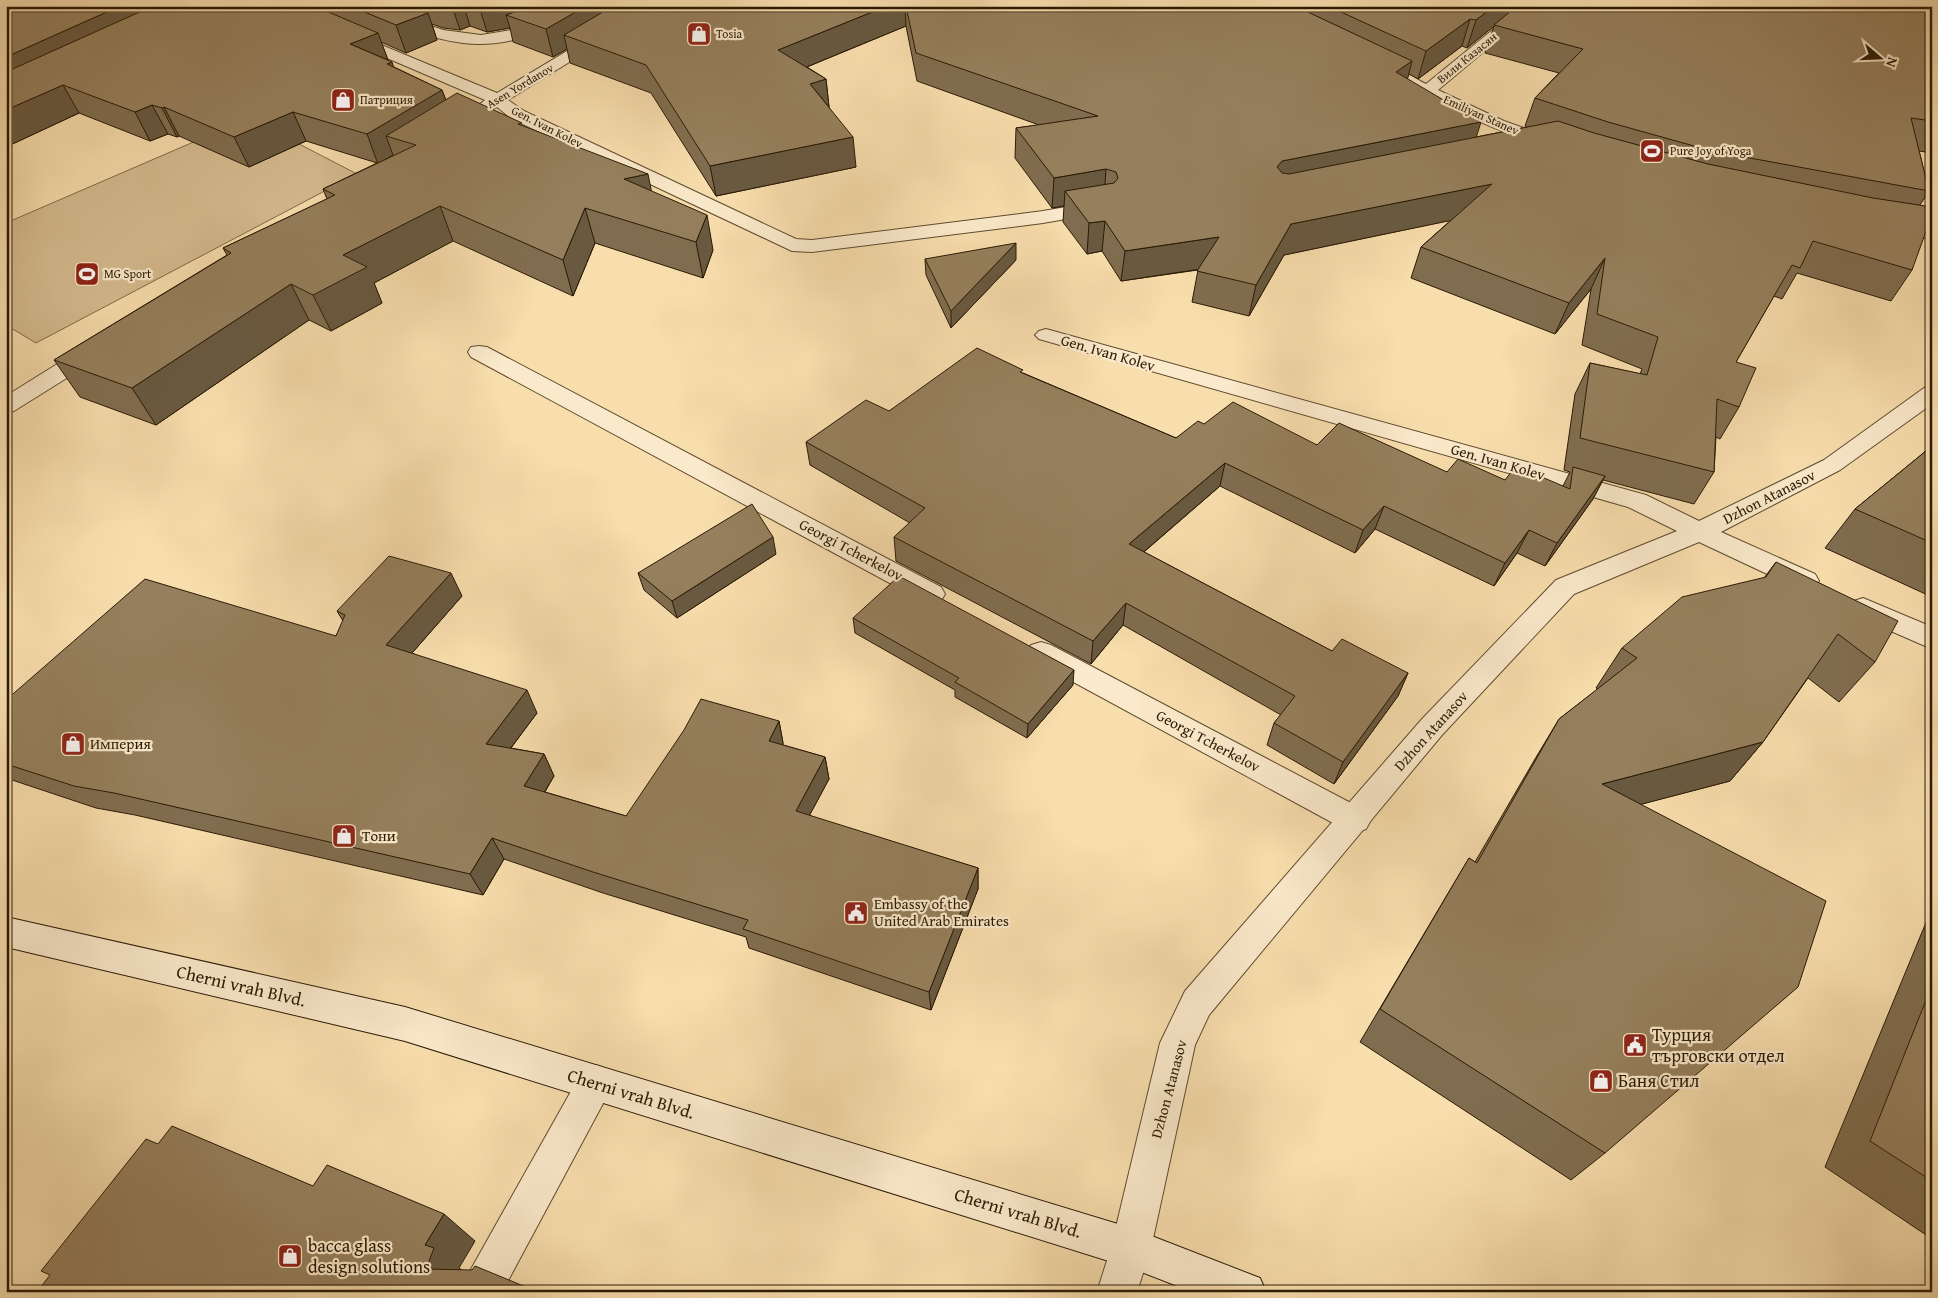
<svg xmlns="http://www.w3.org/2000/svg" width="1938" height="1298" font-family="'Gentium Book Plus',serif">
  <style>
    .green { fill: #d5bc90; stroke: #806b4a }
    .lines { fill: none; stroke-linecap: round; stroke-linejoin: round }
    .service-casing { stroke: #5e4b2e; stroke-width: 2 }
    .minor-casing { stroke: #5e4b2e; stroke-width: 2 }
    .secondary-casing { stroke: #2a1a04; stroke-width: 2 }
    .service { fill: #fae9ca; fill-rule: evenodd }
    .minor { fill: #fae9ca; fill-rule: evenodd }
    .secondary { fill: #fae9ca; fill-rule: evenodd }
    .wall { fill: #806d4f; stroke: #2a1a04; fill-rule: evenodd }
    .shaded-wall { fill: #685940; stroke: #2a1a04 }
    .building { fill: #957f5c; stroke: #2a1a04 }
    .labels { text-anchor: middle; stroke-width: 4.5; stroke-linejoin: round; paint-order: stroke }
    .far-poi-label { font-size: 12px; fill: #2a1a04; stroke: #fae9ca; text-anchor: start }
    .far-street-label { font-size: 12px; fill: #2a1a04; stroke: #fae9ca }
    .street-label { font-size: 15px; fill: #2a1a04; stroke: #fae9ca }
    .poi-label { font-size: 15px; fill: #2a1a04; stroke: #fae9ca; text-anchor: start }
    .near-street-label { font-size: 18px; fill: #2a1a04; stroke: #fae9ca }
    .near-poi-label { font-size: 18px; fill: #2a1a04; stroke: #fae9ca; text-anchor: start }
  </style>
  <rect width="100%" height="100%" fill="#f8ddad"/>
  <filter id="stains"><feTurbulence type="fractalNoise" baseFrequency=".004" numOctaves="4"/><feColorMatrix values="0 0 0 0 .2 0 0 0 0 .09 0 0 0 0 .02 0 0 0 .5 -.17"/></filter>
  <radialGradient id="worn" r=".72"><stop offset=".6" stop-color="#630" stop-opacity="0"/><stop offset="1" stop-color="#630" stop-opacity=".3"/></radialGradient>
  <polygon class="green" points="249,118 357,174 36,343 6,325 6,223"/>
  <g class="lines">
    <defs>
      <g id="service">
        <path d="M352,6H373L443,30L481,35L523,28L577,6H596L594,9C555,28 508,49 463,43C425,38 389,22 354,9Z"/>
        <polygon points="479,346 487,347 941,587 945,594 941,601 932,604 923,601 471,357 468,352 471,347"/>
        <polygon points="1041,642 1051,645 1366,811 1371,820 1366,829 1355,833 1344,829 1031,659 1027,652 1031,645"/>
        <polygon points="596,1065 609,1070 614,1083 502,1292 460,1292 466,1278 583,1070"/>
      </g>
      <g id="minor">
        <polygon points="642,6 660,6 508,100 524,111 796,239 812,240 1043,211 1100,201 1107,203 1109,207 1107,211 1100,213 1043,223 812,252 792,251 512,119 497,107 483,113 477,111 475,108 485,100 345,40 343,37 345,34 355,34 497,93"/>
        <path d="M1522,6H1538L1438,90L1504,121L1552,138L1555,142L1552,146L1546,147L1540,146C1485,126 1438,103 1386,76L1384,73L1386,70C1399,66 1414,78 1426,84Z"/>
        <polygon points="1889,219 1932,227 1932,239 1882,229 1880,225 1882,221"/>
        <polygon points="1046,329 1646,495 1699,521 1824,460 1924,388 1932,386 1932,404 1840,470 1721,532 1815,574 1819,581 1815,588 1806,590 1797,588 1699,542 1574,594 1442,735 1209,1015 1195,1045 1151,1248 1137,1292 1097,1292 1111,1248 1160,1043 1185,991 1422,719 1556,580 1677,531 1628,507 1039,339 1035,335 1039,331"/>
        <polygon points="94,345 102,346 105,351 102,356 14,411 6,413 6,396 86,346"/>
        <polygon points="1863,598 1932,627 1932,649 1854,615 1850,608 1854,601"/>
      </g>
      <polygon id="secondary" points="6,917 405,1007 1131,1228 1260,1278 1266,1292 1193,1292 1131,1268 405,1041 6,947"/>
    </defs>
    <use href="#service" class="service-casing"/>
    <use href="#minor" class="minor-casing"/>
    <use href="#secondary" class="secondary-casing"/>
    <use href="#service" class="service"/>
    <use href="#minor" class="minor"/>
    <use href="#secondary" class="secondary"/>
  </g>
  <g class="wall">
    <path d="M6,6H1932V153L1919,151L1929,191L1920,205L1912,270L1891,301L1797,273L1782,299L1774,296L1736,362L1739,407L1720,439L1716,437L1714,472L1694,504L1603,480L1593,499L1545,566L1517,553L1494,586L1375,529L1355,553L1220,486L1144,552L1332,651L1408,673L1398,696L1334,784L1267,745L1274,723L1281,715L1123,625L1091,664L896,561L894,537L910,523L810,465L806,442L889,411L1023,373L1176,438L1204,424L1317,445L1447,472L1505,480L1563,486L1570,472L1564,470L1575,394L1590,363L1640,374L1642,369L1582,345L1591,289L1555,334L1411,278L1421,247L1451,220L1284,255L1249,316L1192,302L1198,270L1121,281L1102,251L1087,254L1063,222L1064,206L1052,208L1015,158L1016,128L1039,125L917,81L906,26L807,67L826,79L829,107L856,167L716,196L651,93L570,63L567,49L553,57L513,42L510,28L487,32L470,26L460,30L443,28L432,24L437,40L406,53L381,42L388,60L394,67L442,90L446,100L523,126L651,191L713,250L703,278L595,243L573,296L453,241L374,283L382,303L331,331L309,320L156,425L80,397L54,360L227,255L223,248L327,199L323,189L377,163L306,141L249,167L179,136L177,137L168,134L150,141L79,113L6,147ZM1494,26L1485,53L1559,73L1535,98L1525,126L1527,127L1476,137L1407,79L1409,74L1418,79L1462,46L1467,48Z"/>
    <polygon points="925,259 1016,260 951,328 926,275"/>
    <polygon points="1932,446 1932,597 1825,548 1855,509"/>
    <polygon points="776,554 677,618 644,590 638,573"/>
    <polygon points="1776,562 1875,662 1839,702 1808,678 1763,742 1730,781 1641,804 1605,1153 1571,1180 1360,1042 1447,895 1469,858 1475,862 1535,759 1559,719 1598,689 1596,688 1622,648 1764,578"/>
    <polygon points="462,596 412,653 537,713 511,748 544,754 554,776 545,792 626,816 779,721 783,743 783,745 825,757 829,779 809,816 978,868 978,889 931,1010 749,948 746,937 603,893 504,859 483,895 135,815 96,808 6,778 6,700 336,636 343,621 337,611"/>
    <polygon points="853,618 1073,685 1027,738 955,697 955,690 855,633"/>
    <polygon points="1932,908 1932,1239 1825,1167"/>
  </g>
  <g class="shaded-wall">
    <polygon points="120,6 192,6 6,93 6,57"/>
    <polygon points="452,6 464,6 470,26 460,30"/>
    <polygon points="479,6 571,6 506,15 510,28 487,32"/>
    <polygon points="586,6 638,6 564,35 567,49 553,57 546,29"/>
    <polygon points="887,6 905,6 906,26 782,77 778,50"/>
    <polygon points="1494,6 1519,6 1467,48 1476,20"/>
    <polygon points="428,13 437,40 406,53 396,25"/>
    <polygon points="1470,19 1462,46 1418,79 1426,51"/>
    <polygon points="378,33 388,60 350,44"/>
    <polygon points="1412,61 1405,89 1396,72"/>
    <polygon points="392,62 402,91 387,64"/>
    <polygon points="826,79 829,107 810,84"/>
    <polygon points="63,85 79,113 6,147 6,110"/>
    <polygon points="442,90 452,118 386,136 393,155 378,164 367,134"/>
    <polygon points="152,105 168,134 150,141 135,112"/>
    <polygon points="164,107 179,136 177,137 162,108"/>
    <polygon points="293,112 306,141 249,167 234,137"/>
    <polygon points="1481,122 1472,151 1276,191 1277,167 1282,161"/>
    <polygon points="853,137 856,167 716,196 710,166"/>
    <polygon points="1106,169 1104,199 1065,191 1064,206 1052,208 1054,178"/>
    <polygon points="648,174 655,209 624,179"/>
    <polygon points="1492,184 1482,214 1284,255 1249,316 1256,285 1291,224"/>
    <polygon points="440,206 453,241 374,283 382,303 331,331 313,295 343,255"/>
    <polygon points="585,208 595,243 573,296 563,260"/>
    <polygon points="707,215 713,250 703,278 696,242"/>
    <polygon points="1105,221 1102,251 1087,254 1089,223"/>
    <polygon points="1219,237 1214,267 1121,281 1125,251"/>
    <polygon points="1016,243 1016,260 951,328 951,311"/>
    <polygon points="1605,258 1591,289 1555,334 1569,303"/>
    <polygon points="291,284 309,320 156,425 132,388"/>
    <polygon points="1225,463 1220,486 1126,567 1129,544"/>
    <polygon points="1605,476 1593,499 1545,566 1557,543"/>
    <polygon points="1384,506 1375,529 1355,553 1363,530"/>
    <polygon points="1529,530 1517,553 1494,586 1505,563"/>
    <polygon points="773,537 776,554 677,618 672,601"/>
    <polygon points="451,573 462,596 399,668 386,645"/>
    <polygon points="1126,603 1123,625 1091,664 1093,641"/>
    <polygon points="1074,670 1073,685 1027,738 1028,724"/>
    <polygon points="1408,673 1398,696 1334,784 1343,762"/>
    <polygon points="527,690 537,713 497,766 486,744"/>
    <polygon points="779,721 783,743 773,763 769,741"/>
    <polygon points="1763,742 1730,781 1574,822 1602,784"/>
    <polygon points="544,754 554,776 535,807 524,786"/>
    <polygon points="825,757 829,779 800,833 796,811"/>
    <polygon points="492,838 504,859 483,895 470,874"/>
    <polygon points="978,868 978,889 931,1010 929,992"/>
    <polygon points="444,1214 475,1241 459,1268 466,1273 426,1269 425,1245"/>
  </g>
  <g class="building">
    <polygon points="6,6 120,6 6,57"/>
    <polygon points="153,6 314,6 378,33 350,44 392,62 387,64 442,90 367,134 293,112 234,137 164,107 162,108 152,105 135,112 63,85 6,110 6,72"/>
    <polygon points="350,6 409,6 428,13 396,25"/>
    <polygon points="532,6 586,6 546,29 506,15"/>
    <polygon points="613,6 887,6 778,50 826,79 810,84 853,137 710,166 646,65 564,35"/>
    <polygon points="906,6 1295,6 1412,61 1396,72 1481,122 1282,161 1277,167 1282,173 1289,174 1558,121 1594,133 1708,164 1873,198 1932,207 1932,215 1912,270 1813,241 1800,268 1792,265 1736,362 1756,368 1739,407 1717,399 1714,472 1580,438 1590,363 1647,375 1658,337 1597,314 1605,258 1569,303 1421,247 1492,184 1291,224 1256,285 1197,271 1219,237 1125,251 1105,221 1089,223 1065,191 1114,183 1118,178 1116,172 1106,169 1054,178 1016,128 1098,116 916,53"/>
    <polygon points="1328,6 1494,6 1476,20 1470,19 1426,51"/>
    <polygon points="1517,6 1932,6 1932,121 1911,118 1929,191 1712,151 1608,122 1535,98 1583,49 1494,25"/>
    <polygon points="457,93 522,123 518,124 648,174 624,179 707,215 696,242 585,208 563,260 440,206 343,255 367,267 313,295 291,284 132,388 54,360 231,253 223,248 335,195 323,189 416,145 386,136"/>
    <polygon points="1016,243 951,311 925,259"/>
    <polygon points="977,348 1023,370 1020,372 1176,438 1198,421 1204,424 1233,402 1317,445 1339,423 1447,472 1458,459 1505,480 1516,466 1570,489 1573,467 1605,476 1557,543 1529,530 1505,563 1384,506 1363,530 1225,463 1129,544 1332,651 1342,639 1408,673 1343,762 1274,723 1295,696 1126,603 1093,641 894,537 925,508 806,442 866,400 889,411"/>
    <polygon points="1932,446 1932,543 1855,509"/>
    <polygon points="752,504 773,537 672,601 638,573"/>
    <polygon points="389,556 451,573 386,645 527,690 486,744 544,754 524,786 626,816 684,730 701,699 779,721 769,741 825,757 796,811 978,868 929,992 743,929 748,920 593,872 492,838 470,874 114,793 74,786 6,764 6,700 145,579 336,636 345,615 337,611"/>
    <polygon points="1776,562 1898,621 1875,662 1838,634 1763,742 1602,784 1826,901 1798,987 1605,1153 1380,1009 1469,858 1477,863 1559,719 1637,658 1622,648 1682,597 1766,577"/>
    <polygon points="899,576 1074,670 1028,724 955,682 959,678 853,618"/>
    <polygon points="1932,985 1932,1181 1870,1141"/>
    <polygon points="172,1126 313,1186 327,1165 444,1214 425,1245 434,1248 426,1269 472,1270 475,1266 538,1292 37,1292 50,1275 41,1271 146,1139 158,1144"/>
  </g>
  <defs>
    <symbol id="shop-square" viewBox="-11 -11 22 22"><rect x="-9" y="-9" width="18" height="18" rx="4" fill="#8f2418" stroke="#fae9ca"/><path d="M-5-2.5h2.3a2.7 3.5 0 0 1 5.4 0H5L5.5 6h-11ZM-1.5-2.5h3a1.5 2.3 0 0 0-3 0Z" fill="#fff"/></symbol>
    <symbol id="stadium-square" viewBox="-11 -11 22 22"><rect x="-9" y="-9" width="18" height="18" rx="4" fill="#8f2418" stroke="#fae9ca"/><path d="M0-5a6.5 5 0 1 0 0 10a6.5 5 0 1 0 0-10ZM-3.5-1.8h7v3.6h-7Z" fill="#fff"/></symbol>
    <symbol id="civic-square" viewBox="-11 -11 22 22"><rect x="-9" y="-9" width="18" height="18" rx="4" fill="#8f2418" stroke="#fae9ca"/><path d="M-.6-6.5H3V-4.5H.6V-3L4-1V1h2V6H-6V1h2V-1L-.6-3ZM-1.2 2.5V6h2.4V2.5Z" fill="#fff"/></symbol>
  </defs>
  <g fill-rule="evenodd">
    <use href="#shop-square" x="685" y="20" width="28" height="28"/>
    <use href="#shop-square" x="329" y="86" width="28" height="28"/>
    <use href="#stadium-square" x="1638" y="137" width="28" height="28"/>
    <use href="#stadium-square" x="73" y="260" width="28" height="28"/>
    <use href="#shop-square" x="59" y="730" width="28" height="28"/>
    <use href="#shop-square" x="330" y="822" width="28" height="28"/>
    <use href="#civic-square" x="842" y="899" width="28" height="28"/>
    <use href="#civic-square" x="1621" y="1031" width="28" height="28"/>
    <use href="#shop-square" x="1587" y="1067" width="28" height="28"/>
    <use href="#shop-square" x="276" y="1242" width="28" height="28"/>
  </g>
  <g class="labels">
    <g class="far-poi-label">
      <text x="716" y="38">Tosia</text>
      <text x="360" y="104">Патриция</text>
      <text x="1670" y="155">Pure Joy of Yoga</text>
      <text x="104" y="278">MG Sport</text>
    </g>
    <g class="far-street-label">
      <text transform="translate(1467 58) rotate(-39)" y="4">Вили Казасян</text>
      <text transform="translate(520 86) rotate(-31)" y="4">Asen Yordanov</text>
      <text transform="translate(1481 115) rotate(24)" y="4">Emiliyan Stanev</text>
      <text transform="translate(547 127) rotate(27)" y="4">Gen. Ivan Kolev</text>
    </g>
    <g class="street-label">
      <text transform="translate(1108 353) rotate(16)" y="5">Gen. Ivan Kolev</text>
      <text transform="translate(1498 462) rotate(16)" y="5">Gen. Ivan Kolev</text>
      <text transform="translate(1769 497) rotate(-27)" y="5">Dzhon Atanasov</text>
      <text transform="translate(851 550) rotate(28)" y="5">Georgi Tcherkelov</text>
      <text transform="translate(1431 731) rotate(-48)" y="5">Dzhon Atanasov</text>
      <text transform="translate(1208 741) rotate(28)" y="5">Georgi Tcherkelov</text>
      <text transform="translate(1169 1089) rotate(-75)" y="5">Dzhon Atanasov</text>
    </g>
    <g class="poi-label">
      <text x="90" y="749">Империя</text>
      <text x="362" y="841">Тони</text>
      <text x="874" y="909">Embassy of the<tspan x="874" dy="17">United Arab Emirates</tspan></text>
    </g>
    <g class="near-street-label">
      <text transform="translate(241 986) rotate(13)" y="6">Cherni vrah Blvd.</text>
      <text transform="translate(631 1094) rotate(17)" y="6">Cherni vrah Blvd.</text>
      <text transform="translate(1018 1213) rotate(17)" y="6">Cherni vrah Blvd.</text>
    </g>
    <g class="near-poi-label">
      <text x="1652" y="1041">Турция<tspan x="1652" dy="21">търговски отдел</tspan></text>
      <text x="1618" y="1087">Баня Стил</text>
      <text x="308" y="1252">bacca glass<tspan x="308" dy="21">design solutions</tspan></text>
    </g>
  </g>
  <rect width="1938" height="1298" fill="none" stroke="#f8ddad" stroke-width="25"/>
  <rect x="8" y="8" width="1923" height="1283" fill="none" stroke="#2a1a04" stroke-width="2.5"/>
  <rect x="12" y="12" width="1913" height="1273" fill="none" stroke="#2a1a04"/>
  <g transform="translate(1880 58) rotate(109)" stroke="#fae9ca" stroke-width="4" paint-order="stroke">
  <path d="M0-4L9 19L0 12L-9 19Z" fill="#2a1a04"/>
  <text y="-8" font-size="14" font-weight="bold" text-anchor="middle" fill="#2a1a04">N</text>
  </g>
  <rect width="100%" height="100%" filter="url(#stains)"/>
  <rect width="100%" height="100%" fill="url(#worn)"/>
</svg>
